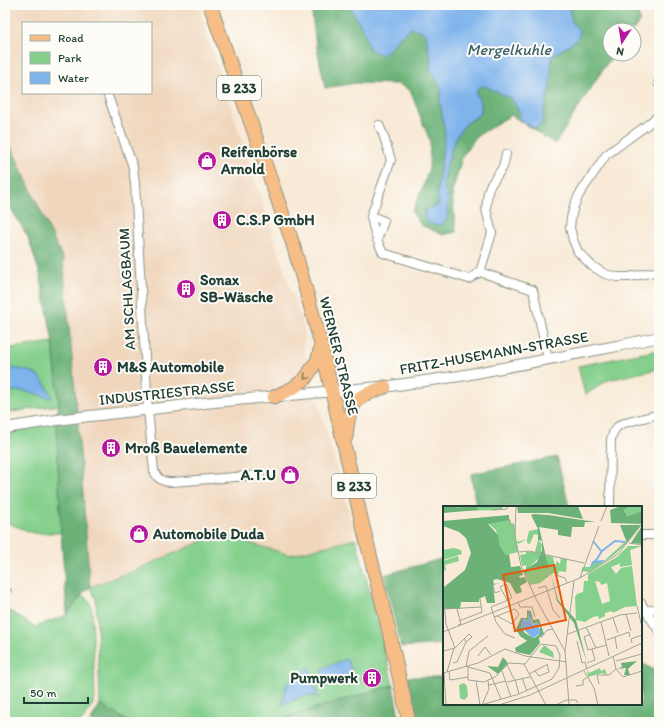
<svg xmlns="http://www.w3.org/2000/svg" width="664" height="727" font-family="Itim,sans-serif">
  <style>
    .built { fill: #f0d6bc; fill-rule: evenodd }
    .green { fill: #85d08d; stroke: #528660 }
    .forest { fill: #6cb278; stroke: #467856 }
    .water { fill: #7eb3ec; stroke: #4e7890 }
    .lines { fill: none; stroke-linecap: round; stroke-linejoin: round }
    .minor-casing { stroke: #8c9486; stroke-width: 10 }
    .tertiary-casing { stroke: #8c9486; stroke-width: 12 }
    .primary-casing { stroke: #8c9486; stroke-width: 15 }
    .minor { stroke: #fff; stroke-width: 8 }
    .tertiary { stroke: #fff; stroke-width: 10 }
    .primary { stroke: #f6be86; stroke-width: 13 }
    .oneway { stroke: #807759 }
    .labels { text-anchor: middle; stroke-width: 4; stroke-linejoin: round; paint-order: stroke }
    .shield { fill: #fdfcf7; stroke: #62766e; stroke-width: 1 }
    .shield-label { font-size: 14px; font-weight: bold; fill: #1f3d34 }
    .poi-label { font-size: 15px; font-weight: bold; fill: #1f3d34; stroke: #fdfcf7; text-anchor: start }
    .street-label { font-size: 15px; fill: #1f3d34; stroke: #fdfcf7 }
    .water-label { font-size: 16px; font-style: italic; fill: #3c606b; stroke: #fdfcf7 }
    .inset-river { fill: none; stroke: #7eb3ec; stroke-width: 2 }
    .inset-road { fill: none; stroke: #a1a596; stroke-width: 1 }
    .view { fill: #e8590c; fill-opacity: 0.15; stroke: #e8590c; stroke-width: 2 }
    .inset-edge { fill: none; stroke: #1f3d34; stroke-width: 2 }
  </style>
  <rect width="100%" height="100%" fill="#fdfcf7"/>
  <filter id="ink" filterUnits="userSpaceOnUse"><feTurbulence type="fractalNoise" baseFrequency=".025" numOctaves="2"/><feDisplacementMap in="SourceGraphic" scale="8" xChannelSelector="R" yChannelSelector="G"/><feConvolveMatrix kernelMatrix="1 2 1 2 8 2 1 2 1" color-interpolation-filters="sRGB"/></filter>
  <filter id="wash" filterUnits="userSpaceOnUse"><feTurbulence type="fractalNoise" baseFrequency=".012" numOctaves="4" result="noise"/><feDisplacementMap in="SourceGraphic" scale="16" xChannelSelector="R" yChannelSelector="G"/><feGaussianBlur stdDeviation="0.9" result="paint"/><feColorMatrix in="noise" values="0 0 0 0 0 0 0 0 0 0 0 0 0 0 0 0 0 1.4 0 .05"/><feComposite in="paint" operator="in"/></filter>
  <g filter="url(#wash)">
    <rect width="100%" height="100%" fill="#f8ead7"/>
    <path class="built" d="M5,5H199L211,47L305,332L303,347L356,539L290,555L219,534L133,571L90,587L77,413L63,259L11,147L5,138ZM23,23H151V93H23Z"/>
    <g class="green">
      <polygon points="53,342 59,405 5,413 5,349"/>
      <polygon points="659,350 659,370 658,369 608,380 585,395 578,366"/>
      <polygon points="56,417 61,533 33,533 5,522 5,425"/>
      <polygon points="219,534 290,555 356,539 380,631 393,685 270,722 129,722 100,704 96,599 90,587 133,571"/>
      <polygon points="82,594 90,603 92,611 95,698 93,704 81,722 5,722 5,608 35,627 67,615"/>
    </g>
    <g class="forest">
      <path d="M311,5H349L365,33L369,49H390L398,38L411,28L421,30L427,36V44L431,59L430,68L442,89L440,99L445,134L437,193L439,202L437,206L430,207L440,225C442,196 444,166 455,139C457,134 464,126 469,122C474,118 482,116 482,107C481,102 478,97 476,93L477,88L481,86L487,87L512,99L534,128L541,125L550,85L552,57L557,53L571,44V20L569,5H636L640,21L633,30H610V54H614L605,66L555,144L511,115L477,136L463,155L452,192L456,232L443,235L421,225L412,212L423,187L429,168L430,141L410,90L398,84L356,83L325,88L315,38Z"/>
      <polygon points="5,138 11,147 63,259 77,413 90,587 82,594 67,615 61,533 56,417 59,405 53,342 40,274 28,237 5,198"/>
      <polygon points="557,457 569,507 476,507 471,474"/>
      <polygon points="444,558 444,644 401,647 384,575"/>
      <polygon points="641,663 659,673 659,722 418,722 408,677 444,677 444,704 641,704"/>
      <polygon points="393,685 400,722 270,722"/>
      <polygon points="100,704 129,722 90,722"/>
    </g>
    <g class="water">
      <path d="M349,5H569L571,20L580,32L577,39L571,44L557,53L552,57L550,85L544,111L543,118L541,125L534,128L520,120V113L512,99L487,87L481,86L477,89L476,93C480,101 483,106 480,114C476,117 471,120 467,123C450,139 447,165 443,187L448,195L447,219L444,223L441,225L430,224L425,220C423,209 428,208 437,206L439,202L437,193L445,134L440,99L442,89L430,68L431,59L427,44V36L421,30L411,28L398,38L390,49L381,55L369,49L365,33Z"/>
      <path d="M5,369C14,368 29,369 37,375C44,380 48,389 52,397L50,398C34,394 23,387 5,393Z"/>
      <polygon points="347,659 354,677 327,687 321,669"/>
      <polygon points="309,667 318,697 306,695 282,705 287,682 301,675"/>
    </g>
  </g>
  <g filter="url(#ink)">
    <g class="lines">
      <defs>
        <g id="minor">
          <polyline points="659,82 658,83 659,84"/>
          <path d="M107,93L133,167L135,184L148,410L154,471C158,480 163,482 172,482L260,475"/>
          <polyline points="659,115 647,125 606,155 579,195 574,206 571,218 570,228 573,240 578,252 592,266 605,274 617,277 629,277 659,271"/>
          <path d="M379,125L383,134L391,160L371,216C373,229 377,241 383,253L469,279L480,272"/>
          <polyline points="371,216 384,221 377,240"/>
          <polyline points="480,272 533,290 548,359"/>
          <polyline points="480,272 492,233 486,209 488,192 490,186 503,167 506,154"/>
          <path d="M610,507L611,439C613,432 615,428 621,424L659,414"/>
          <polyline points="641,535 659,535"/>
          <polyline points="5,590 7,592"/>
          <polyline points="641,603 646,611 659,608"/>
          <polyline points="646,611 659,631"/>
        </g>
        <polyline id="tertiary" points="5,428 64,419 214,402 390,386 460,376 617,346 659,337"/>
        <g id="primary">
          <polyline points="210,5 293,244 321,344 363,527 386,618 409,722"/>
          <polyline points="274,397 293,388 305,379 318,359 321,346"/>
          <path d="M346,437C347,424 349,406 361,397C368,393 377,390 385,387"/>
        </g>
      </defs>
      <use href="#minor" class="minor-casing"/>
      <use href="#tertiary" class="tertiary-casing"/>
      <use href="#primary" class="primary-casing"/>
      <use href="#minor" class="minor"/>
      <use href="#tertiary" class="tertiary"/>
      <use href="#primary" class="primary"/>
    </g>
    <defs><path id="oneway-chevron" d="M-2-3.5L2.5 0L-2 3.5" fill="none" stroke-width="1.6" stroke-linecap="round" stroke-linejoin="round"/></defs>
    <use class="oneway" href="#oneway-chevron" transform="translate(306 377) rotate(133)"/>
  </g>
  <defs>
    <symbol id="shop-disc" viewBox="-11 -11 22 22"><circle r="9.5" fill="#b5179e" stroke="#fdfcf7"/><path d="M-5-2.5h2.3a2.7 3.5 0 0 1 5.4 0H5L5.5 6h-11ZM-1.5-2.5h3a1.5 2.3 0 0 0-3 0Z" fill="#fff"/></symbol>
    <symbol id="building-disc" viewBox="-11 -11 22 22"><circle r="9.5" fill="#b5179e" stroke="#fdfcf7"/><path d="M-4-6H4V6H1V3H-1V6H-4ZM-2.5-4.3h1.7v1.8h-1.7ZM.8-4.3h1.7v1.8H.8ZM-2.5-1h1.7V.8h-1.7ZM.8-1h1.7V.8H.8Z" fill="#fff"/></symbol>
  </defs>
  <g fill-rule="evenodd">
    <use href="#shop-disc" x="196" y="150" width="22" height="22"/>
    <use href="#building-disc" x="211" y="209" width="22" height="22"/>
    <use href="#building-disc" x="175" y="278" width="22" height="22"/>
    <use href="#building-disc" x="92" y="356" width="22" height="22"/>
    <use href="#building-disc" x="100" y="437" width="22" height="22"/>
    <use href="#shop-disc" x="279" y="464" width="22" height="22"/>
    <use href="#shop-disc" x="128" y="523" width="22" height="22"/>
    <use href="#building-disc" x="361" y="667" width="22" height="22"/>
  </g>
  <g class="labels">
    <g class="shield">
      <rect x="217" y="76" width="44" height="24" rx="3"/>
      <rect x="332" y="474" width="44" height="24" rx="3"/>
    </g>
    <g class="shield-label">
      <text x="239" y="93">B 233</text>
      <text x="354" y="491">B 233</text>
    </g>
    <g class="poi-label">
      <text x="221" y="157">Reifenbörse<tspan x="221" dy="17">Arnold</tspan></text>
      <text x="236" y="225">C.S.P GmbH</text>
      <text x="200" y="285">Sonax<tspan x="200" dy="17">SB-Wäsche</tspan></text>
      <text x="117" y="372">M&amp;S Automobile</text>
      <text x="125" y="453">Mroß Bauelemente</text>
      <text x="276" y="480" text-anchor="end">A.T.U</text>
      <text x="153" y="539">Automobile Duda</text>
      <text x="358" y="683" text-anchor="end">Pumpwerk</text>
    </g>
    <g class="street-label">
      <text transform="translate(127 289) rotate(-93)" y="5">AM SCHLAGBAUM</text>
      <text transform="translate(494 353) rotate(-10)" y="5">FRITZ-HUSEMANN-STRASSE</text>
      <text transform="translate(339 356) rotate(76)" y="5">WERNER STRASSE</text>
      <text transform="translate(167 393) rotate(-6)" y="5">INDUSTRIESTRASSE</text>
    </g>
    <g class="water-label">
      <text x="509" y="55">Mergelkuhle</text>
    </g>
  </g>
  <g transform="translate(443 506)">
    <rect width="199" height="199" fill="#f8ead7"/>
    <path d="M0,0H59L60,4L6,5ZM187,0H199V5L184,10L181,4ZM67,13L68,18L71,17L75,46L63,49L57,40L53,24L45,17ZM95,23L96,29L91,28L87,38L84,37V33L75,38L74,36L84,33L86,25ZM95,34L99,38L97,51L83,64V59L79,60L77,49L83,48V46H92ZM183,35L184,37L171,49L147,66L138,65L140,61H147L152,53V55H161ZM185,40H199L187,44L189,59L177,61L176,55V58L168,61L173,68L178,62L189,60L194,100L182,101L170,107L169,105L162,107V110L156,113L155,110L150,111L142,116L133,114L132,91L134,88L140,86L141,75H145V68L174,51ZM152,75L157,76L158,79L164,77L167,95L159,98ZM11,42L18,44L19,48L0,54V44ZM103,49L110,51L112,60L114,55L117,58L118,52L124,53L123,66L116,65L115,69L110,67L97,77L87,79L82,68L93,61L104,62ZM15,50L16,55L2,59L3,64L0,65V55ZM101,139L110,146L111,152L96,146ZM157,162L158,165L162,163L164,169L159,167L145,171L144,164L146,167ZM21,177L24,180L25,190L21,194L17,192L16,179Z" fill="#85d08d" fill-rule="evenodd"/>
    <path d="M0,0H13V2L34,0L35,4L0,7ZM74,0H135L140,13L105,7H75ZM178,0H187L181,4L184,10L199,5L198,18L168,17L167,4ZM91,8L105,9L153,16H142L141,21H129L128,31L115,29V24L96,21L105,59L104,62L93,61L82,68L80,65L94,56L99,44V35L95,34V23L88,9ZM66,9V14L45,18L55,29L57,40L63,49L66,48L68,61L77,60L80,69L76,70L77,72L82,71L84,76L77,80L79,86L73,88L67,77L54,73L50,74L51,78L57,77L50,79L52,97H44L42,90L36,93V96H18L17,103H0V82L22,64L28,47L23,32L16,26L0,20V15ZM177,19H198L184,37ZM199,20V38L188,37L193,29ZM108,68L115,94L133,114L144,157L131,117L114,95ZM84,104L88,105L90,114L96,113L101,128L96,132L97,137L87,149L73,146L72,142L84,135L77,130L73,123L78,112H84ZM86,109L90,118L94,116L97,121L96,129L91,132L82,127L78,121L81,113L85,115ZM60,151L65,157L55,168L44,160L55,161ZM194,155L185,163L187,169H181L183,162L174,163L179,161L178,157Z" fill="#6cb278" fill-rule="evenodd"/>
    <path d="M86,104L88,115L90,119L94,116L98,127L90,132L78,121L79,113L85,115Z" fill="#7eb3ec"/>
    <path class="inset-river" d="M150,35L158,45M152,56L159,45L172,35L182,36M148,61L150,56L161,55"/>
    <path class="inset-road" d="M73,0L72,30L78,60L93,93L122,145L126,199M49,4L64,3V0M65,12L72,25M158,15L164,0M186,37L199,39M76,46L86,45L141,57M113,69L122,72L124,77M137,72L156,20M50,79L52,87L57,85M95,82L103,80L110,104L117,112M0,85L3,118L12,142M64,94L57,81L63,78L69,92H68L65,94H64L63,95L48,101L53,116L62,128L72,132M75,96L77,101H89L92,111M194,100L199,121M2,103L38,101M14,103L18,118L15,119M183,108L188,125M54,110L69,118M51,111L72,103L76,108L69,118M170,112L175,127M16,115L39,106L37,93M158,116L166,150M143,121L153,142M0,126L137,72L175,48L199,18M125,128L177,109L194,107M148,128L141,131L145,144L164,139M172,131L174,143M98,132L104,124L110,123M164,134L186,126L187,131M134,135L139,157L142,156L144,163M23,136L29,131L26,128M189,137L188,133L199,129M0,145L12,142L26,128M122,145L131,75M35,150L42,141L48,149M170,150L173,163L180,171L199,165M173,155L199,148M10,157L14,156L23,136L21,133M144,157L152,154L149,143M81,158L103,199M64,159L71,173M25,160V174L41,176L52,171L66,157L82,158L98,138L113,140L117,149L116,162L109,173L76,188L38,199M23,161L26,145L45,130M25,161L47,167L58,193M6,165L7,174L25,171M59,165L68,191M92,165L96,170L106,166L104,158M141,165L151,182L155,199M4,166L11,142M0,167L35,157L62,143L82,150L124,156M1,167L3,199M86,168L105,158M79,172L84,185M72,173L76,188M33,175L37,199M64,176L87,171M156,178L154,169H166L173,163M46,179L63,175M133,180L140,179V174L145,171M39,199L46,183L45,175M56,199L87,189L199,137M113,199L123,194H133L135,197"/>
    <path class="view" d="M111,59L123,114L72,125L60,69Z"/>
    <rect width="199" height="199" class="inset-edge"/>
  </g>
  <rect width="664" height="727" fill="none" stroke="#fdfcf7" stroke-width="20"/>
  <rect x="22" y="22" width="130" height="72" fill="#fdfcf7" stroke="#a4b0a9"/>
  <rect x="30" y="35" width="20" height="6" fill="#f6be86" stroke="#a4b0a9"/>
  <text x="58" y="42" font-size="12" fill="#1f3d34">Road</text>
  <rect x="30" y="52" width="20" height="12" fill="#85d08d" stroke="#a4b0a9"/>
  <text x="58" y="62" font-size="12" fill="#1f3d34">Park</text>
  <rect x="30" y="72" width="20" height="12" fill="#7eb3ec" stroke="#a4b0a9"/>
  <text x="58" y="82" font-size="12" fill="#1f3d34">Water</text>
  <g transform="translate(622 42) rotate(192)"><circle r="19" fill="#fdfcf7" stroke="#a4b0a9"/>
  <path d="M0-3L7 15L0 10L-7 15Z" fill="#b5179e"/>
  <text y="-6" font-size="11" font-weight="bold" text-anchor="middle" fill="#1f3d34">N</text>
  </g>
  <path d="M24 697v6h64v-6" fill="none" stroke="#1f3d34" stroke-width="2"/>
  <text x="30" y="697" font-size="12" fill="#1f3d34" stroke="#fdfcf7" stroke-width="3" paint-order="stroke">50 m</text>
</svg>
